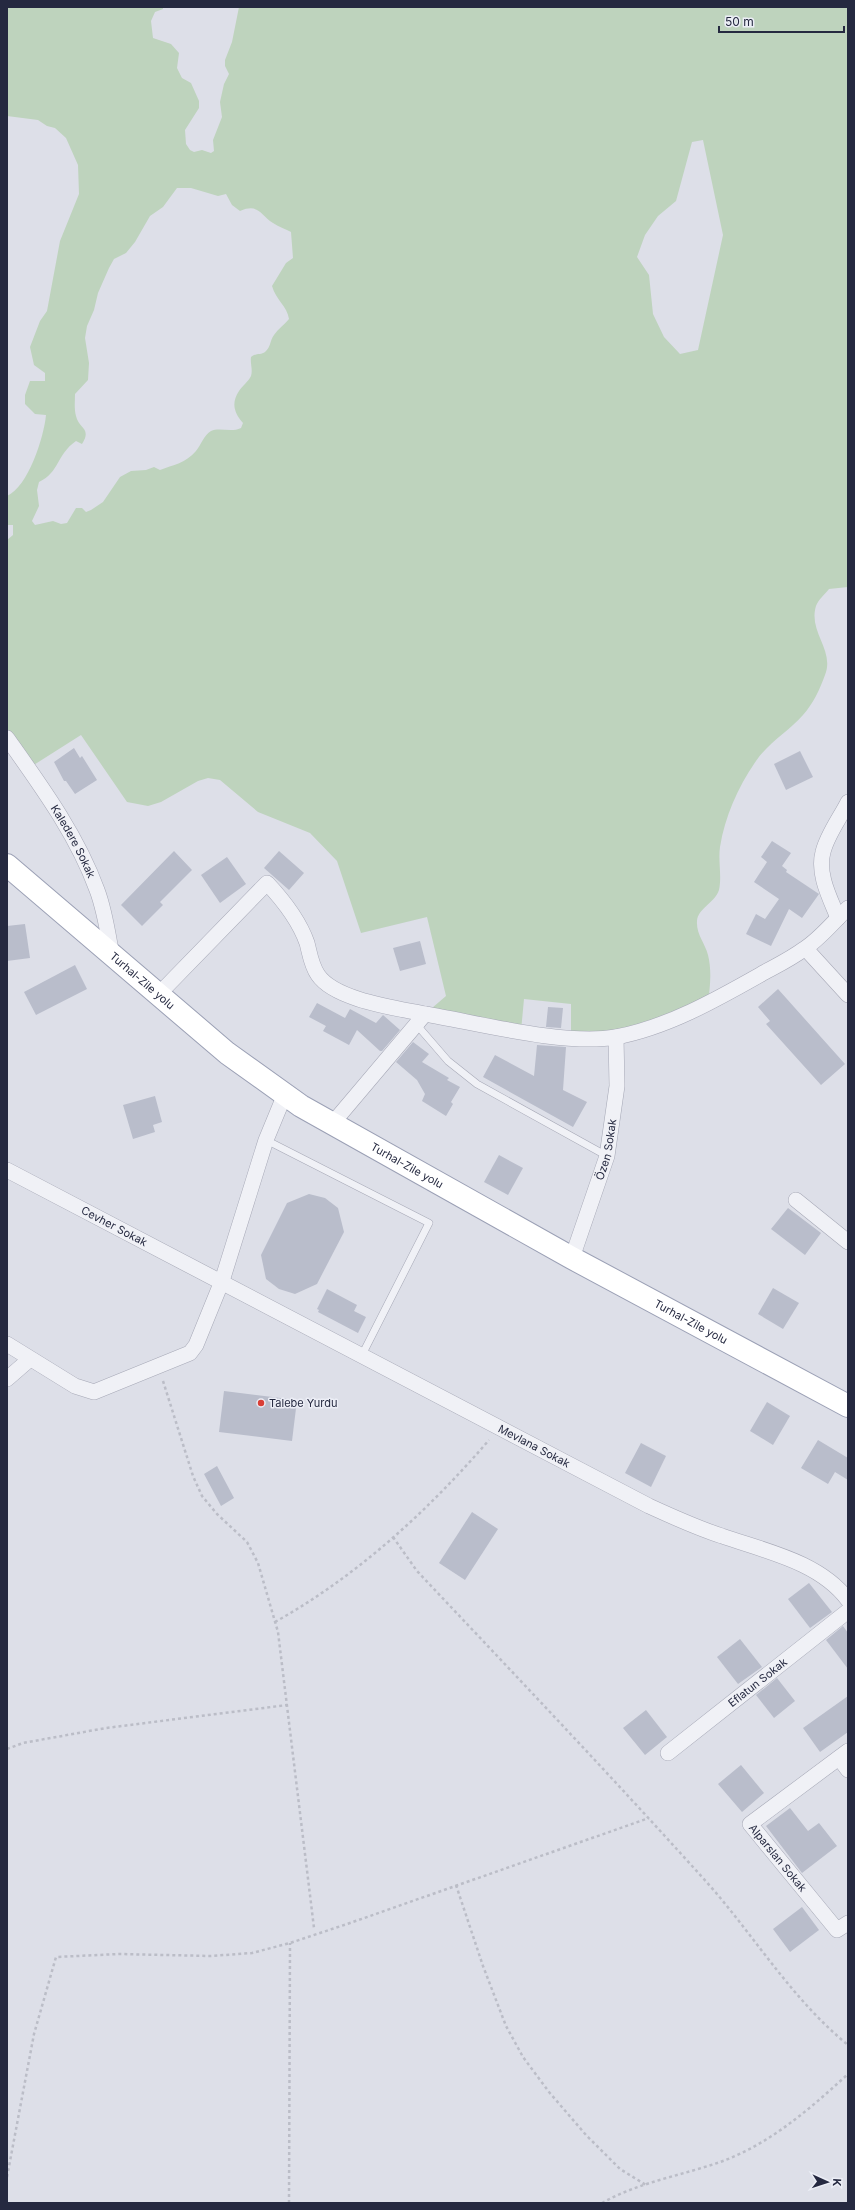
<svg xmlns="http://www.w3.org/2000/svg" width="855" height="2210" font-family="Inter,sans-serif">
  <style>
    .green { fill: #bed3bd; fill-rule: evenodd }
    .building { fill: #b9bdcb }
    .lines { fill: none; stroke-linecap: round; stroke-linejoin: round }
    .lane-casing { stroke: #a6a8b6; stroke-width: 8 }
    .street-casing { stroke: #a6a8b6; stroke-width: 16 }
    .primary-casing { stroke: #9ba0b5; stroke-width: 24 }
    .path { stroke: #bbbdc7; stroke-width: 2.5; stroke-dasharray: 3 3; stroke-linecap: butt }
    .lane { stroke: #f0f1f6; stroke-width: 7 }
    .street { stroke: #f0f1f6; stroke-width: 15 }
    .primary { stroke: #fff; stroke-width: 22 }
    .poi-dot { fill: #d93e36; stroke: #eceef6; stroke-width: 1.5 }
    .labels { text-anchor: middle; stroke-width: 3; stroke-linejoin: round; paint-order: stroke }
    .street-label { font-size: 11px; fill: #252940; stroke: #eceef6 }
    .poi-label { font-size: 11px; fill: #252940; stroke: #eceef6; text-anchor: start }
  </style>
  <rect width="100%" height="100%" fill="#dddfe8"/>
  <path class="green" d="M7,7H163V9L155,12L151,21L153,38L171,44L179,53L177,68L182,78L191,83L199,101V108L185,130L186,144L190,150L194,152L202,150L211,153L214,151L213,140L222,117L220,102L224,84L229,74L225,66V60L232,42L239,7H848V587L829,589C825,594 818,600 816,606C808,632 835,650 825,675C820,689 813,704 803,715C789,731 768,743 756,761C738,787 725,816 720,847C718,861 722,876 719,890C715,903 698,908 697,921C696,934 705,943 708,955C712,971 710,987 708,1003L653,1026L571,1037V1004L524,999L521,1031L425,1014L446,996L427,917L361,933L337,861L310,833L258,812L220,780L208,778L198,781L161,802L148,806L127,802L81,735L29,768L7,738V540L13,535V525H7V496C28,487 44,437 46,415L35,414L25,404V395L30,381H45V373L34,365L30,347L40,321L47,311L60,241L79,194L78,165L66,138L55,128L47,126L38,120L7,116ZM703,140L723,235L698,350L680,354L664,337L653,314L649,275L637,257L645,235L658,216L676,201L692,142ZM177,188H191L218,196L226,194L232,205L240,211C259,203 260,215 273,223C279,227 286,229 291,232L293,258L286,263L272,286C276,300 287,306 289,319C284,325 278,329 274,335C270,340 271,347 265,352C261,355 256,353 251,357C250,363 253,370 251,376C248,382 242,386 239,391C231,403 234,413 243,423L241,428C231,433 220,427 211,431C204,435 201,445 196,451C186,463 173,465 160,470L154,467L146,470L131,471L120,477L103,502L91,510L86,512L82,508H76L67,523L61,524L53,521L35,525L32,521L39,506L37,490L39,482C60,472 56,455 76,441L82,444C92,428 79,429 76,416C74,409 75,401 75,394L88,380L89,363L85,338L87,326L94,310L98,293L109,268L114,259L126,253L135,242L150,216L163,207Z"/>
  <g class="building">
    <polygon points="74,748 80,758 82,756 97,780 75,794 66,781 64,781 54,762"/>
    <polygon points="800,751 813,777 786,790 774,764"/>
    <polygon points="772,841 791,853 782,866 787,870 786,872 819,894 802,918 789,909 771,946 746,934 756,914 765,919 779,899 754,882 767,862 761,857"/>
    <polygon points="174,851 192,870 160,902 163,905 142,926 121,905"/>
    <polygon points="279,851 304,873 289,890 264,868"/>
    <polygon points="227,857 246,884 220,903 201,875"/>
    <polygon points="25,924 30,958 7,961 7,926"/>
    <polygon points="420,941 426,964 400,971 393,948"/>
    <polygon points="75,965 87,989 36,1015 24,992"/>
    <polygon points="778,989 845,1064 821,1085 766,1024 770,1021 758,1007"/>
    <polygon points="317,1003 345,1018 350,1009 376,1023 383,1015 400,1030 382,1051 380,1051 357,1030 349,1045 323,1031 326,1026 309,1017"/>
    <polygon points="548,1007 563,1008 561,1028 546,1027"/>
    <polygon points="413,1042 429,1054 422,1062 449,1078 447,1080 460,1087 451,1102 453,1104 446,1116 422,1101 425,1094 417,1080 396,1062"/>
    <polygon points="537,1045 566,1047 563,1090 587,1102 573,1127 483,1077 495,1055 534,1076"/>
    <polygon points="155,1096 162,1122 153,1125 155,1132 133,1139 123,1105"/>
    <polygon points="499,1155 523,1168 508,1195 484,1182"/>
    <polygon points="309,1194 325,1198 338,1208 344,1232 317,1284 295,1294 279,1289 266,1279 261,1255 287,1203"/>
    <polygon points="788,1208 821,1233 805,1255 771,1229"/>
    <polygon points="773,1288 799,1303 783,1329 758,1314"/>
    <polygon points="327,1289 357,1305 354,1311 366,1317 358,1333 318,1312 319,1310 317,1309"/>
    <polygon points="224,1391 297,1400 292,1441 219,1432"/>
    <polygon points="767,1402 790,1416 773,1445 750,1431"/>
    <polygon points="818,1440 848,1458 848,1480 835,1472 828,1484 801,1468"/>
    <polygon points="641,1443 666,1456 651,1487 625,1473"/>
    <polygon points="217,1466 234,1498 221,1506 204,1474"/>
    <polygon points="472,1512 498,1529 465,1580 439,1563"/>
    <polygon points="809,1583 832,1612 810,1628 788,1599"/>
    <polygon points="843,1626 848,1633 848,1669 826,1640"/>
    <polygon points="740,1639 762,1667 738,1684 717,1657"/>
    <polygon points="777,1678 795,1701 774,1718 756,1695"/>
    <polygon points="848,1696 848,1732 820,1752 803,1728"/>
    <polygon points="646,1710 667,1737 645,1755 623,1728"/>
    <polygon points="741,1765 764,1793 742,1812 718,1784"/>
    <polygon points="790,1808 808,1831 819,1823 837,1846 802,1873 766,1826"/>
    <polygon points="802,1907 819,1930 790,1952 773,1929"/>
  </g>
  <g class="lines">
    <defs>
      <g id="lane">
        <polyline points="416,1024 448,1061 477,1084 607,1156"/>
        <polyline points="266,1140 429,1223 362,1355"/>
      </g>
      <g id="street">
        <path id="s1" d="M7,738C41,786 77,835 97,890C105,911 108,934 112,956"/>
        <path d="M838,918C830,898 817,874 823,852C827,835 840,818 848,802"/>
        <polyline points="806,949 848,995"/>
        <path d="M158,995L267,883C283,900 299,920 307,943C310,954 311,965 318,975C335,1000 396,1008 425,1014"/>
        <path d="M332,1124L425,1014C478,1023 565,1046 616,1037C669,1027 719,998 765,972C778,965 792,958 804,949C820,939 834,921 848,908"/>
        <path id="s2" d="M7,1170L649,1506C673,1517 697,1528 722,1536C765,1551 820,1562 848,1600"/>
        <polyline points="796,1200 848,1242"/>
        <path id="s3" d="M572,1258L607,1156L617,1086L616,1037"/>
        <polyline points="7,1344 75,1386 94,1392 190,1353 196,1345 222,1281 266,1140 285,1094"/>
        <polyline points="7,1379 30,1359"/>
        <path id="s4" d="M848,1751L750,1824L837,1930L848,1923"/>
        <path id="s5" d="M668,1753L848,1611"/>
        <polyline points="839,1758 848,1770"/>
      </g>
      <g id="primary">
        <path id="s6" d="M7,865L227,1053L301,1106L572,1258L848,1406"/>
      </g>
    </defs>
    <use href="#lane" class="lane-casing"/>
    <use href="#street" class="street-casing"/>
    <use href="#primary" class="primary-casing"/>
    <g class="path">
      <polyline points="163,1381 193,1476 202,1496 217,1514 247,1542 258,1563 278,1632 314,1928"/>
      <path d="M393,1537L417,1571C516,1676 615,1780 711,1887C757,1940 793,2000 848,2045"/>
      <path d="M275,1622C357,1576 428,1511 489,1440"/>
      <polyline points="7,1749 23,1743 106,1728 287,1705"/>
      <polyline points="456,1885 483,1966 506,2026 523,2057 549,2092 586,2135 620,2169 646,2185"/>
      <polyline points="7,2177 34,2034 56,1957 119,1954 211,1956 252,1953 290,1943 350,1923 649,1818"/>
      <polyline points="289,2203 290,1943"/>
      <path d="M602,2203C639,2182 684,2175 723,2161C771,2143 811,2108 848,2074"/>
    </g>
    <use href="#lane" class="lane"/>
    <use href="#street" class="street"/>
    <use href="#primary" class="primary"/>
  </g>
  <circle class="poi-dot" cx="261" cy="1403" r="4"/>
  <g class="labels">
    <g class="street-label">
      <text dy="4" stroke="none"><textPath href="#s1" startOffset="123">Kaledere Sokak</textPath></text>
      <text dy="4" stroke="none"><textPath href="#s6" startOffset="178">Turhal-Zile yolu</textPath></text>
      <text dy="4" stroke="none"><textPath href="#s3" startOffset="114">Özen Sokak</textPath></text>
      <text dy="4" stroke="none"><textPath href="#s6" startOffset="502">Turhal-Zile yolu</textPath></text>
      <text dy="4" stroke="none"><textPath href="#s2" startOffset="121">Cevher Sokak</textPath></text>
      <text dy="4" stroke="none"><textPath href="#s6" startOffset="826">Turhal-Zile yolu</textPath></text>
      <text dy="4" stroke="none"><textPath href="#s2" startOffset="595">Mevlana Sokak</textPath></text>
      <text dy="4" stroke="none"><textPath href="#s5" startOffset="114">Eflatun Sokak</textPath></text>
      <text dy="4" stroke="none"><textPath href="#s4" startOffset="166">Alparslan Sokak</textPath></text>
    </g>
    <g class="poi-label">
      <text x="269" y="1407">Talebe Yurdu</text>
    </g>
  </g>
  <rect width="855" height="2210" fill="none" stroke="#252940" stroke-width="16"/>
  <g transform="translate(827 2182) rotate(93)" stroke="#eceef6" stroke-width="3" paint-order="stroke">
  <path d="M0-3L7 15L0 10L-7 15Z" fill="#252940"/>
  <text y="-6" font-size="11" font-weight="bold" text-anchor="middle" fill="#252940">K</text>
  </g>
  <path d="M719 26v6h125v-6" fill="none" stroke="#252940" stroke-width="2"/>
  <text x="725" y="26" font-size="12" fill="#252940" stroke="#eceef6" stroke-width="3" paint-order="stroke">50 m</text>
</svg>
